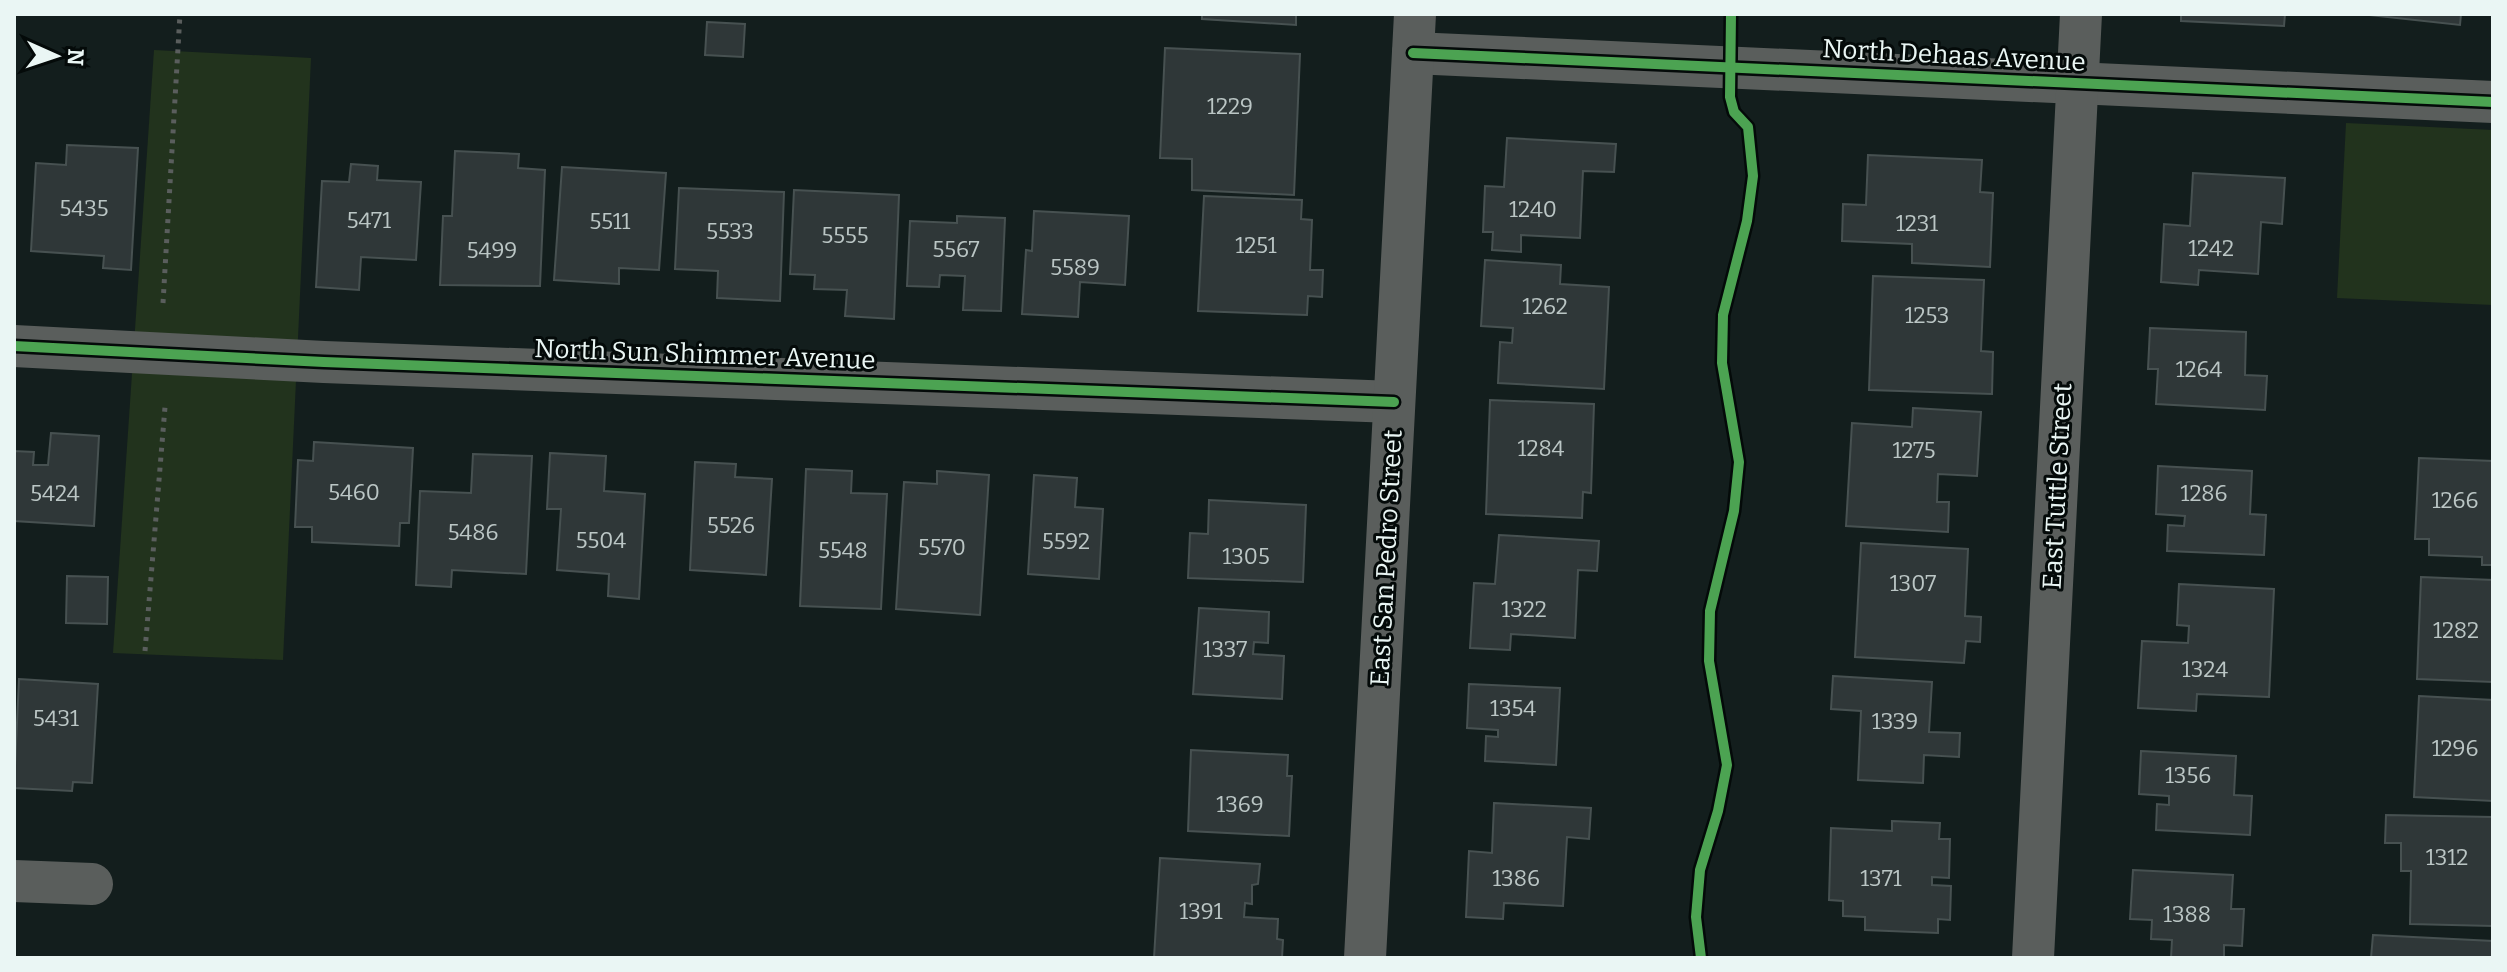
<svg xmlns="http://www.w3.org/2000/svg" width="2507" height="972" font-family="Bitter,serif">
  <style>
    .green { fill: #22331d }
    .building { fill: #2f3738; stroke: #475151; stroke-width: 2 }
    .lines { fill: none; stroke-linecap: round; stroke-linejoin: round }
    .path { stroke: #5a5e5d; stroke-width: 5; stroke-dasharray: 4 6; stroke-linecap: butt }
    .street { stroke: #5a5e5c; stroke-width: 42 }
    .cycleway-casing { stroke: #040a09; stroke-width: 15 }
    .cycleway { stroke: #4ca352; stroke-width: 10 }
    .labels { text-anchor: middle; stroke-width: 6; stroke-linejoin: round; paint-order: stroke }
    .number-label { font-size: 22px; fill: #bbc6c5 }
    .street-label { font-size: 26px; fill: #eaf6f4; stroke: #040a09 }
  </style>
  <rect width="100%" height="100%" fill="#131e1d"/>
  <g class="green">
    <polygon points="154,50 311,58 283,660 113,653"/>
    <polygon points="2346,123 2493,130 2493,305 2337,298"/>
  </g>
  <g class="building">
    <polygon points="1202,14 1310,14 1296,15 1296,25 1202,19"/>
    <polygon points="2181,14 2285,14 2284,26 2181,21"/>
    <polygon points="2360,14 2461,14 2460,25"/>
    <polygon points="707,22 745,24 743,57 705,55"/>
    <polygon points="1165,48 1300,54 1294,195 1192,190 1192,159 1160,158"/>
    <polygon points="1507,138 1616,144 1614,172 1583,171 1580,238 1521,235 1521,252 1492,250 1493,232 1483,232 1485,186 1504,187"/>
    <polygon points="67,145 138,148 131,270 103,268 104,256 31,251 36,163 66,165"/>
    <polygon points="455,151 519,154 518,168 545,170 540,286 440,285 443,216 452,216"/>
    <polygon points="1868,155 1982,160 1980,192 1993,193 1990,267 1912,263 1912,244 1842,241 1843,204 1866,205"/>
    <polygon points="351,164 378,166 377,180 421,182 416,260 361,257 359,290 316,287 322,181 349,182"/>
    <polygon points="562,167 666,173 659,270 619,268 619,284 554,280"/>
    <polygon points="2193,173 2285,178 2282,224 2261,222 2258,274 2199,270 2198,285 2161,282 2164,224 2190,226"/>
    <polygon points="679,188 784,192 780,301 717,298 718,271 675,269"/>
    <polygon points="794,190 899,195 894,319 845,316 847,290 814,289 815,275 790,274"/>
    <polygon points="1204,196 1302,200 1301,219 1312,220 1310,270 1323,270 1322,297 1308,296 1307,315 1198,311"/>
    <polygon points="1034,211 1129,216 1125,285 1080,282 1078,317 1022,314 1026,250 1032,251"/>
    <polygon points="957,216 1005,218 1001,311 963,310 965,276 940,275 939,287 907,286 910,221 957,223"/>
    <polygon points="1485,260 1561,265 1560,284 1609,287 1604,389 1498,383 1500,342 1512,343 1513,328 1481,326"/>
    <polygon points="1873,276 1984,280 1981,351 1993,352 1992,394 1869,390"/>
    <polygon points="2150,328 2246,332 2245,375 2267,376 2265,410 2156,404 2158,369 2148,369"/>
    <polygon points="1490,400 1594,404 1591,493 1583,492 1582,518 1486,514"/>
    <polygon points="1913,408 1981,412 1977,476 1938,474 1937,502 1949,502 1948,532 1846,526 1852,423 1912,427"/>
    <polygon points="51,433 99,436 94,526 14,521 14,451 34,452 33,465 48,465"/>
    <polygon points="314,442 413,448 409,523 400,523 399,546 312,542 312,527 295,527 298,460 313,461"/>
    <polygon points="550,453 606,456 604,491 645,494 639,599 608,596 609,574 557,570 561,509 547,509"/>
    <polygon points="473,454 532,456 526,574 452,570 451,587 416,585 420,491 471,493"/>
    <polygon points="2419,458 2493,461 2493,565 2482,565 2482,557 2429,555 2429,539 2415,539"/>
    <polygon points="695,462 736,464 735,477 772,479 766,575 690,570"/>
    <polygon points="2158,466 2252,471 2250,514 2266,515 2264,555 2167,551 2168,525 2184,526 2185,516 2156,514"/>
    <polygon points="806,469 852,471 851,493 887,494 881,609 800,606"/>
    <polygon points="937,471 989,475 980,615 896,609 904,482 937,484"/>
    <polygon points="1034,475 1077,478 1075,507 1103,509 1099,579 1028,574"/>
    <polygon points="1209,500 1306,505 1303,582 1188,578 1190,533 1208,534"/>
    <polygon points="1499,535 1599,541 1597,571 1578,570 1575,638 1511,634 1510,650 1470,648 1474,583 1495,584"/>
    <polygon points="1861,543 1968,549 1965,616 1981,617 1980,642 1966,641 1964,663 1855,657"/>
    <polygon points="67,576 108,577 107,624 66,623"/>
    <polygon points="2421,577 2493,580 2493,682 2417,679"/>
    <polygon points="2179,584 2274,589 2269,697 2197,694 2196,711 2138,708 2142,641 2188,643 2189,626 2177,625"/>
    <polygon points="1199,608 1269,612 1268,643 1254,642 1253,654 1284,656 1282,699 1193,694"/>
    <polygon points="1833,676 1932,682 1929,732 1960,733 1959,757 1924,755 1923,783 1858,780 1861,711 1831,709"/>
    <polygon points="19,679 98,684 92,783 73,782 72,791 14,788"/>
    <polygon points="1469,684 1560,688 1556,765 1485,761 1486,736 1498,737 1498,730 1467,728"/>
    <polygon points="2419,696 2493,700 2493,801 2414,797"/>
    <polygon points="1191,750 1288,755 1287,776 1292,776 1289,836 1188,831"/>
    <polygon points="2141,751 2236,756 2234,795 2252,796 2250,835 2156,830 2157,804 2169,805 2169,796 2139,794"/>
    <polygon points="1494,803 1591,808 1589,839 1567,837 1563,906 1504,903 1503,919 1466,917 1469,851 1492,853"/>
    <polygon points="2386,815 2493,817 2493,926 2410,924 2411,871 2401,871 2401,843 2385,843"/>
    <polygon points="1892,821 1940,823 1939,839 1950,839 1949,878 1932,877 1932,885 1951,886 1950,920 1938,919 1938,933 1865,930 1865,917 1843,916 1843,901 1829,900 1831,828 1892,831"/>
    <polygon points="1160,858 1260,864 1258,884 1252,885 1252,904 1245,903 1244,917 1278,919 1277,939 1283,940 1282,958 1154,958"/>
    <polygon points="2133,870 2233,875 2231,909 2244,909 2242,946 2224,945 2224,958 2171,958 2172,940 2151,939 2152,920 2130,919"/>
    <polygon points="2373,935 2493,941 2493,958 2371,958"/>
  </g>
  <g class="lines">
    <g class="path">
      <polyline points="163,303 180,14"/>
      <polyline points="145,651 165,407"/>
    </g>
    <g class="street">
      <polyline points="1413,53 2493,102"/>
      <polyline points="14,346 324,362 1394,402"/>
      <polyline points="14,881 92,884"/>
      <polyline points="1365,958 1415,14"/>
      <polyline points="2033,958 2081,14"/>
    </g>
    <defs>
      <g id="cycleway">
        <polyline points="1413,53 2493,102"/>
        <polyline points="14,346 324,362 1394,402"/>
        <polyline points="1701,958 1696,917 1700,870 1718,811 1727,765 1709,661 1710,611 1734,511 1739,462 1722,363 1723,315 1747,221 1753,176 1748,127 1734,112 1730,97 1731,14"/>
      </g>
    </defs>
    <use href="#cycleway" class="cycleway-casing"/>
    <use href="#cycleway" class="cycleway"/>
  </g>
  <g class="labels">
    <g class="number-label">
      <text x="1230" y="114">1229</text>
      <text x="84" y="216">5435</text>
      <text x="1533" y="217">1240</text>
      <text x="369" y="228">5471</text>
      <text x="610" y="229">5511</text>
      <text x="1917" y="231">1231</text>
      <text x="730" y="239">5533</text>
      <text x="845" y="243">5555</text>
      <text x="1256" y="253">1251</text>
      <text x="2211" y="256">1242</text>
      <text x="956" y="257">5567</text>
      <text x="492" y="258">5499</text>
      <text x="1075" y="275">5589</text>
      <text x="1545" y="314">1262</text>
      <text x="1927" y="323">1253</text>
      <text x="2199" y="377">1264</text>
      <text x="1541" y="456">1284</text>
      <text x="1914" y="458">1275</text>
      <text x="354" y="500">5460</text>
      <text x="55" y="501">5424</text>
      <text x="2204" y="501">1286</text>
      <text x="2455" y="508">1266</text>
      <text x="731" y="533">5526</text>
      <text x="473" y="540">5486</text>
      <text x="601" y="548">5504</text>
      <text x="1066" y="549">5592</text>
      <text x="942" y="555">5570</text>
      <text x="843" y="558">5548</text>
      <text x="1246" y="564">1305</text>
      <text x="1913" y="591">1307</text>
      <text x="1524" y="617">1322</text>
      <text x="2456" y="638">1282</text>
      <text x="1225" y="657">1337</text>
      <text x="2205" y="677">1324</text>
      <text x="1513" y="716">1354</text>
      <text x="56" y="726">5431</text>
      <text x="1895" y="729">1339</text>
      <text x="2455" y="756">1296</text>
      <text x="2188" y="783">1356</text>
      <text x="1240" y="812">1369</text>
      <text x="2447" y="865">1312</text>
      <text x="1516" y="886">1386</text>
      <text x="1881" y="886">1371</text>
      <text x="1201" y="919">1391</text>
      <text x="2187" y="922">1388</text>
    </g>
    <g class="street-label">
      <text transform="translate(1954 55) rotate(3)" y="9">North Dehaas Avenue</text>
      <text transform="translate(705 354) rotate(2)" y="9">North Sun Shimmer Avenue</text>
      <text transform="translate(2057 486) rotate(-87)" y="9">East Tuttle Street</text>
      <text transform="translate(1386 558) rotate(-87)" y="9">East San Pedro Street</text>
    </g>
  </g>
  <rect width="2507" height="972" fill="none" stroke="#eaf6f4" stroke-width="32"/>
  <g transform="translate(56 56) rotate(93)" stroke="#040a09" stroke-width="6" paint-order="stroke">
  <path d="M0-6L14 30L0 20L-14 30Z" fill="#eaf6f4"/>
  <text y="-12" font-size="22" font-weight="bold" text-anchor="middle" fill="#eaf6f4">N</text>
  </g>
</svg>
